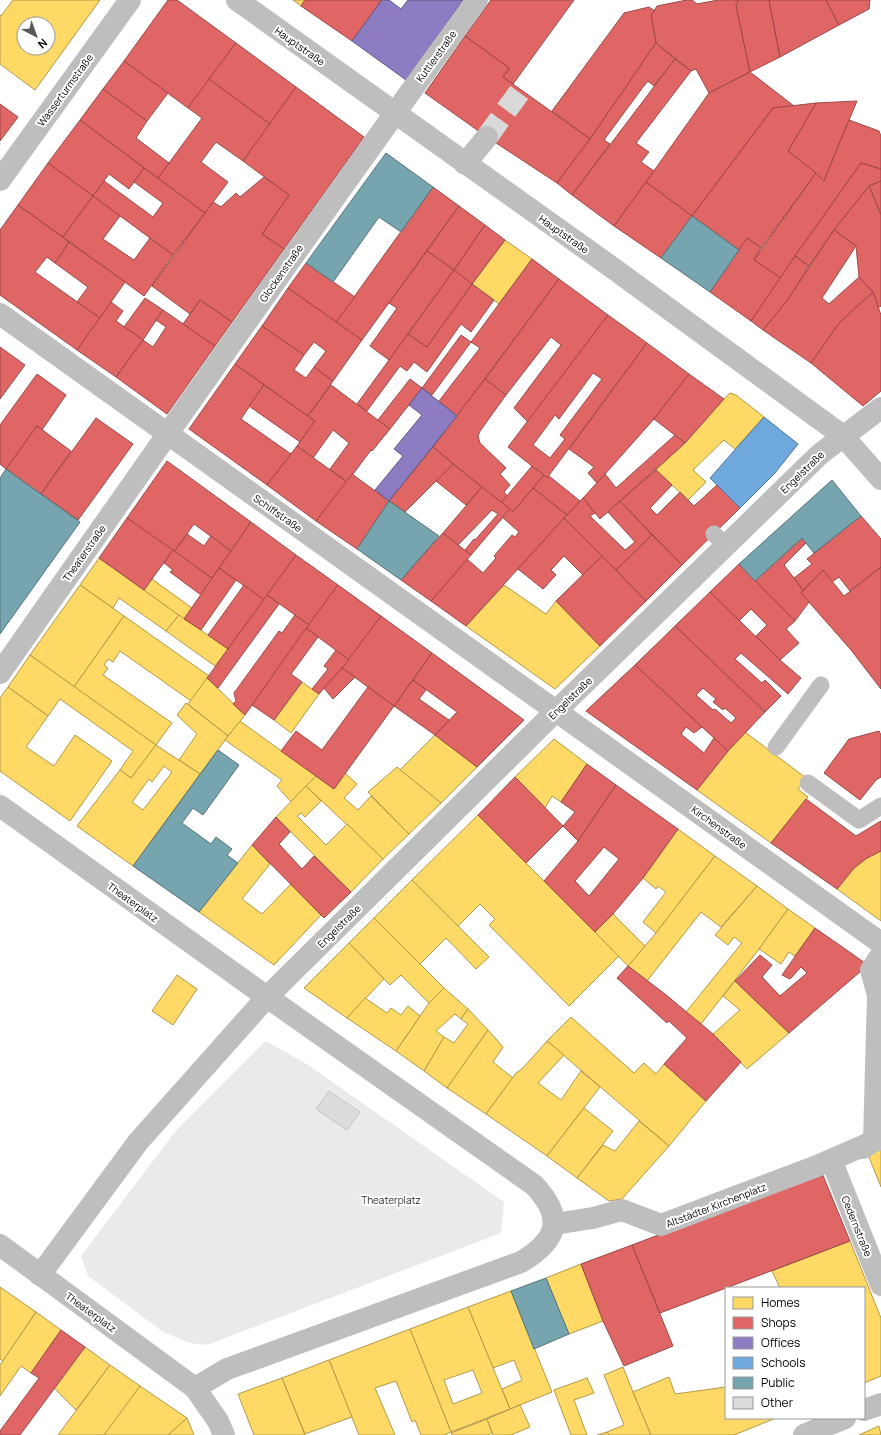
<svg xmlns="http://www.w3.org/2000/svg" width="881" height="1435" font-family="Manrope,sans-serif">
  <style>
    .green { fill: #eaeaea }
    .homes { fill: #ffd966; stroke: #b29847; fill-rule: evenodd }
    .shops { fill: #e06666; stroke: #9d4747; fill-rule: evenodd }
    .offices { fill: #8e7cc3; stroke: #635788 }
    .schools { fill: #6fa8dc; stroke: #4e769a }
    .public { fill: #76a5af; stroke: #53747a }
    .building { fill: #dcdcdc; stroke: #c5c5c5 }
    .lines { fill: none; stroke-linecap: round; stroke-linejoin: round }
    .pedestrian-tunnel { stroke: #d9d9d9; stroke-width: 22; stroke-dasharray: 22 11; stroke-linecap: butt }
    .service { stroke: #bebebe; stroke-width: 17 }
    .pedestrian { stroke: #bebebe; stroke-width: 22 }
    .minor { stroke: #bebebe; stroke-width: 22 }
    .tertiary { stroke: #bebebe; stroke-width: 22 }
    .labels { text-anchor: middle; stroke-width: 4; stroke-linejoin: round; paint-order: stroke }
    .street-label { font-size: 10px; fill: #000; stroke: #fff }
    .park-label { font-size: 10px; fill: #2f2f2f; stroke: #fff }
  </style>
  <rect width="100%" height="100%" fill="#fff"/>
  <polygon class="green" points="266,1041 308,1065 504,1202 501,1233 207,1345 190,1343 163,1332 88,1276 81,1256 175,1132"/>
  <g class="homes">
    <path d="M13,0H100L35,90L0,64V15L1,16ZM24,24H48V48H24Z"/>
    <polygon points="293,0 305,0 301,6"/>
    <polygon points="505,240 532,259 499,304 472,284"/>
    <polygon points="730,393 736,395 764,417 735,449 724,440 693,470 706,482 688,500 656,470 685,443 720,403"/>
    <polygon points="99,558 179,615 166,631 119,598 113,608 80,585"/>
    <polygon points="152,579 192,608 184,619 144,590"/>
    <polygon points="80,585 124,616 74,687 30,655"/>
    <polygon points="504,585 546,614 556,601 600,646 555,689 466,626"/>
    <polygon points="179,615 228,649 215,666 166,631"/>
    <polygon points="124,616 209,676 191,701 120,651 113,662 108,659 104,665 108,668 103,675 172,723 156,745 74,687"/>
    <polygon points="30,655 156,745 131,778 120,770 133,751 60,699 48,716 8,687"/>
    <polygon points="207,678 245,715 228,736 188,704"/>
    <polygon points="302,682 319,694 291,733 274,720"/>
    <polygon points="8,687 48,716 26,747 54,766 75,735 112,761 70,821 0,771 0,698"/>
    <polygon points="186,703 228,736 200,774 179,760 197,734 177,715"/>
    <polygon points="240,721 316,776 291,802 277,786 282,780 225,740"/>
    <polygon points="745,732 806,778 798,789 808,797 771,843 697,790 728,751"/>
    <polygon points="435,735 477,767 441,803 400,770"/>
    <polygon points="554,739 587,764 561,802 552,796 545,808 515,777"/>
    <path d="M156,745L200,774L133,866L77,826L120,770L131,778ZM164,766L172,772L143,810L132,802L149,779L152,782Z"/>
    <polygon points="397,767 441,803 409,834 368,792"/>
    <polygon points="345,773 357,784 344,798 358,810 371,796 409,834 383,859 306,786 316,776 334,789"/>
    <polygon points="306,786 321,801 305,817 301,813 297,816 326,845 347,824 383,859 351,892 276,817"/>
    <polygon points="478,815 619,956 569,1006 489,925 495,919 480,904 458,926 412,880"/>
    <polygon points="678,829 715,856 656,933 643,922 666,892 658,886 656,889 643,878"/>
    <polygon points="252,845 270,864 242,899 262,914 291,884 321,915 274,965 199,912"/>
    <polygon points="881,851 881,921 837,889 854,868 867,858"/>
    <polygon points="715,856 757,886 721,927 701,912 647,981 628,966 656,933"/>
    <polygon points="412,880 489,957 476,969 446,938 420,964 374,918"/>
    <polygon points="757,886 788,909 759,949 701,1024 686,1012 742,943 734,937 728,945 715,935"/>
    <polygon points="788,909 815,928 795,956 789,952 781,964 759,949"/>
    <polygon points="613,914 645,946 628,966 595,932"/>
    <polygon points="374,918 444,988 429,1003 401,975 390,985 349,943"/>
    <polygon points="349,943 384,979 347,1018 304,988"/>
    <polygon points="177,975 197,989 173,1025 152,1011"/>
    <polygon points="735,981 789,1033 747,1069 713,1034 740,1010 723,996"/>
    <polygon points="444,988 468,1009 461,1019 455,1014 436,1031 444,1037 424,1071 396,1051 429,1003"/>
    <polygon points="365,998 387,1013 391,1008 401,1015 408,1006 420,1016 396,1051 347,1018"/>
    <polygon points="468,1009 488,1030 447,1088 424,1071 444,1037 454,1043 468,1024 461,1019"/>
    <polygon points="571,1017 634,1073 644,1063 656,1074 664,1064 706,1101 669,1146 547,1041"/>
    <polygon points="488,1030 503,1047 493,1062 513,1078 486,1114 447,1088"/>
    <polygon points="547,1041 564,1055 538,1083 561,1100 581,1071 600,1087 547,1156 486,1114 516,1073 522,1069"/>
    <polygon points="584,1108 613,1131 577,1178 547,1156"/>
    <polygon points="639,1121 669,1146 622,1199 609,1201 577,1178 603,1145 615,1151"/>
    <polygon points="881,1147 881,1187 867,1152"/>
    <polygon points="850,1241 881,1318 881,1376 864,1383 864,1288 780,1288 772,1271"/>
    <polygon points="581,1264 603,1321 569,1334 546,1278"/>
    <polygon points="0,1287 36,1312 3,1361 0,1359"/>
    <polygon points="511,1291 552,1392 510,1409 502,1389 522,1380 514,1360 493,1368 468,1307"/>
    <path d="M468,1307L510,1409L451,1432L410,1329ZM473,1370L482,1393L453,1404L444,1380Z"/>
    <polygon points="36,1312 61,1330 31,1373 21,1366 0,1396 0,1365"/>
    <polygon points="410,1329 451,1432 444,1435 421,1435 415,1420 412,1422 396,1381 375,1388 395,1435 359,1435 329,1360"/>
    <polygon points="85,1347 110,1365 76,1410 54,1388"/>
    <polygon points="329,1360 352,1417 305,1434 282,1378"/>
    <polygon points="110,1365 140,1386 117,1420 104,1435 58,1435"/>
    <polygon points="623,1367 633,1392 651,1435 609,1435 607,1432 624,1425 604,1375"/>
    <polygon points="669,1377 675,1394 726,1387 726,1418 776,1418 734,1435 651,1435 633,1392"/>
    <polygon points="282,1378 305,1435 254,1435 238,1394"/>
    <polygon points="587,1378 594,1393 574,1400 587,1435 571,1435 554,1390"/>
    <polygon points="140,1386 187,1418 168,1435 104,1435"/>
    <polygon points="520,1405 530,1427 511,1435 493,1435 487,1419"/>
    <polygon points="187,1418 194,1435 168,1435"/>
    <polygon points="487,1419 492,1433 488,1435 452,1435 451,1433"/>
    <polygon points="879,1426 881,1435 859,1435"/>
    <polygon points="607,1432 609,1435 597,1435"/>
  </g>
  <g class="shops">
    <polygon points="168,0 177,0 236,43 188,108 124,61"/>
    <polygon points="305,0 382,0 352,41 301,6"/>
    <polygon points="491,0 574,0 513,84 503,77 509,68 465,36"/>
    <polygon points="687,0 692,0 697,4 718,0 739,0 736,5 750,72 709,93 696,69 691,71 656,43 651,15 657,6"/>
    <polygon points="739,0 769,0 780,57 750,72 736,5"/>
    <polygon points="769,0 826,0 839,25 780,57"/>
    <polygon points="826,0 870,0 869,9 839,25"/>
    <polygon points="649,7 655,11 651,15 656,43 590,139 552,111 624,13"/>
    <polygon points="465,36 509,68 503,77 590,139 557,183 487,137 425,93"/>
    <polygon points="236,43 296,87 270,124 209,79"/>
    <polygon points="656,43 675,59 654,86 648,81 643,87 604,140 610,144 572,195 557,183 590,139"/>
    <polygon points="675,59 691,71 636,143 649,152 641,162 654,171 614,226 572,195"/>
    <polygon points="124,61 168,93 147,121 103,89"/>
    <polygon points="750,72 794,106 773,108 692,216 646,182 709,93"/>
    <polygon points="209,79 270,124 243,161 216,142 201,162 228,182 205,213 158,178 202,118 188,108"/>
    <polygon points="296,87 364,137 284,249 262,234 289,195 243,161"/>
    <polygon points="103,89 147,121 136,138 169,163 158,178 80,120"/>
    <polygon points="857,101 849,120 824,181 788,151 816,103"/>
    <polygon points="816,103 788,151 816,173 761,248 747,238 739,250 692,216 773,108"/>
    <polygon points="0,104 18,117 0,141"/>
    <polygon points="80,120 144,168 129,189 109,174 93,196 48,163"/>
    <polygon points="849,120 879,131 881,136 881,169 861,163 795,256 781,278 754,260 816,173 824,181"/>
    <polygon points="48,163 93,196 63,237 18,205"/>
    <polygon points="861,163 881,169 881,181 869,186 834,230 809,266 795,256"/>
    <polygon points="144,168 205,213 173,255 93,196 104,181 153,217 163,203 134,182"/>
    <polygon points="264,177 289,195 262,234 284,249 232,322 200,300 190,314 152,286 213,202 221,207 236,193 240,197"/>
    <polygon points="881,181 881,215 869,186"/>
    <polygon points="646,182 692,216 661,258 614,226"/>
    <polygon points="869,186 881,215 881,306 878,308 873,292 859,277 856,246 834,230"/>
    <polygon points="433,187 459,206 362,340 336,322"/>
    <polygon points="93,196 120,216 103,239 134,260 150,238 173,255 144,296 63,237"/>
    <polygon points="18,205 69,242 55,263 47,257 35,272 100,318 77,350 0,295 0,230"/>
    <polygon points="459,206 485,225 454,270 427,251"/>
    <polygon points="485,225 505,240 472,284 454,270"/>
    <polygon points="834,230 856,246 822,298 829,304 859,277 873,292 840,322 811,363 763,330 789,298"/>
    <polygon points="747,238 761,248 754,260 781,278 751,321 710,292"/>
    <polygon points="69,242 125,282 100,318 77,302 88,287 55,263"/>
    <polygon points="427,251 454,270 389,360 370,346 397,308 389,303"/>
    <polygon points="795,256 809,266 789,298 763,330 751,321"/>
    <polygon points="532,259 559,279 457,416 439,401 480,348 471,342"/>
    <polygon points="306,263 355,297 336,322 288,288"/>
    <polygon points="454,270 472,284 427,347 408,334"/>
    <polygon points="559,279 608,315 528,422 514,408 561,345 551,337 506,395 485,379"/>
    <polygon points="472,284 494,300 471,332 461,324 427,372 414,362 407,371 400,366 367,411 357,404 408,334 427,347"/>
    <polygon points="288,288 362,340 333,381 314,367 326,351 314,342 304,355 262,326"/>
    <polygon points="873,292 881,315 881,391 863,406 811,363 840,322"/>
    <polygon points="145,298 163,310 143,340 124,327"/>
    <polygon points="200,300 232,322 215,346 183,324"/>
    <polygon points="111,302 123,311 116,321 143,340 116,377 77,350"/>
    <polygon points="163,310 215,346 167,414 116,377 143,340 153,347 166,327 156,320"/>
    <path d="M608,315L647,343L547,478L508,447ZM593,373L602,379L560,435L565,439L550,458L533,445L555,415L559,419Z"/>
    <polygon points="262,326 304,355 294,370 306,378 314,367 333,381 308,416 235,364"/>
    <polygon points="461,335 471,342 432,395 422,388"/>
    <polygon points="647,343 689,374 654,419 597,483 588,473 594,467 569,449"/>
    <polygon points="0,347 25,365 0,399"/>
    <polygon points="235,364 264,385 241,419 291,454 267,485 189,429"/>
    <polygon points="37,374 66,395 42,430 37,426 6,469 0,464 0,425"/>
    <polygon points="689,374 724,399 685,443 654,419"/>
    <polygon points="410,379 422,388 390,429 378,420"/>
    <polygon points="485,379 506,395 480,431 478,436 480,443 506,468 500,474 510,485 504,492 507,496 501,503 433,447"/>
    <polygon points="264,385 315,421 300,442 249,406"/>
    <polygon points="331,385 390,429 372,451 371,450 347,482 330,469 349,443 333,430 313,458 297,446 315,421 308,416"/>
    <polygon points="96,418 133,444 78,520 41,494"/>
    <polygon points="37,426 71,451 41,494 6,469"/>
    <polygon points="675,435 685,443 600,519 583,498 605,474 616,488"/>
    <polygon points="297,446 347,482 316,521 267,485"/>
    <polygon points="433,447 453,464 405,512 389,501"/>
    <polygon points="167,461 251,522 231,551 194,524 174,552 127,518"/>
    <polygon points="453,464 482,487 466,505 436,481"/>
    <polygon points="532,466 544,475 513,512 501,503"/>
    <polygon points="656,470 672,485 650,508 657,515 680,492 694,506 717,485 740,508 682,565 620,501"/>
    <polygon points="352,474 389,501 357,549 316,521"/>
    <polygon points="544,475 547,478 549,476 580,501 567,515 533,488"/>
    <polygon points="482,487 510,509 471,555 465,550 474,539 475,540 498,514 492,510 458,545 443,533"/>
    <polygon points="533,488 567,515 466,626 431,601 467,559 483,573 496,558 494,556 512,535 515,537 519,532 502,517 510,509 513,512"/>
    <polygon points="583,498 595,513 590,516 625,550 635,542 608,512 620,501 652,535 616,570 564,518"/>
    <polygon points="861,516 881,539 881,567 850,591 839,577 832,582 823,570 803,590 794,578 812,564 807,559"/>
    <polygon points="127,518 173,550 144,590 99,558"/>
    <polygon points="564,518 602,556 583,575 564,556 551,570 556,575 543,589 518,569"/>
    <polygon points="251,522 296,555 264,600 219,568"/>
    <polygon points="443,533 471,555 431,601 401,580"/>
    <polygon points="187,534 204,546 211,536 231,551 212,578 174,552"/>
    <polygon points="652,535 682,565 646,601 616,570"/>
    <polygon points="802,538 806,543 784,565 803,590 801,593 809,602 795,621 755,581"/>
    <polygon points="173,550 213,579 201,595 170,572 173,570 164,563"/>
    <polygon points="296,555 338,585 309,625 267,595"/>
    <polygon points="602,556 646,601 600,646 556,601"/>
    <polygon points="739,564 795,621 786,629 799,643 780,660 756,636 767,625 751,609 739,621 710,592"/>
    <polygon points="881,567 881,689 851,650 801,593 823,570 844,596"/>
    <polygon points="219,568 236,580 201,630 184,619"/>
    <polygon points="244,585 264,600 228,649 208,635"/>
    <polygon points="338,585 381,616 349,660 306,628"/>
    <polygon points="710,592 780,660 801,678 788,694 741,653 735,659 762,683 765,680 781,696 765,712 675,626"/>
    <polygon points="267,595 279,604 218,688 207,678"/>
    <polygon points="295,615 309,625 245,715 233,704 236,701 234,693 279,631 282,633"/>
    <polygon points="381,616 432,653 394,706 342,668"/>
    <path d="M675,626L765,712L728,751L635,665ZM703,688L716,699L713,702L723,710L725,708L736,718L731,723L715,709L713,710L696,695Z"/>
    <polygon points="306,628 318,637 291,674 302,682 274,720 252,705"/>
    <polygon points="336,650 349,660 319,694 312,689 328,669 324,666"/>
    <polygon points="432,653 524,720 477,767 435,735 457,712 413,680"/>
    <polygon points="635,665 702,727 694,733 686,727 681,734 704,753 714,738 728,751 697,790 586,711"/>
    <polygon points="342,668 355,677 333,699 324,688"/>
    <polygon points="413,680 426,690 419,699 449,720 435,735 394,706"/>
    <polygon points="368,687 394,706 334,789 281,751 296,731 322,750"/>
    <polygon points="879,731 881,735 881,777 876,780 860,800 824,773 849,739"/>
    <polygon points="587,764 616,785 578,841 563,826 575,812 561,802"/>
    <polygon points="515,777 563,826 526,863 478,815"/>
    <path d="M616,785L678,829L643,878L613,914L595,932L544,881L578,841ZM604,847L619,859L589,896L575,881Z"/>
    <polygon points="806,799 856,836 881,821 881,851 867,858 854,868 837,889 771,843"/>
    <polygon points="276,817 290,832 279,844 302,869 314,856 351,892 324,918 252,845"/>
    <polygon points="815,928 868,965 789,1033 735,981 760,955 772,965 762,977 780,996 807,973 801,967 790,979 782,975"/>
    <polygon points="628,966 665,994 713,1034 741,1062 706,1101 664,1064 687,1038 669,1021 667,1023 617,978"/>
    <polygon points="822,1173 850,1241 660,1313 632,1245"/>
    <polygon points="632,1245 673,1346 624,1366 603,1321 581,1264"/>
    <polygon points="61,1330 85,1347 20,1435 0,1435 0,1431 39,1378 31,1373"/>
  </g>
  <g class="offices">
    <polygon points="382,0 389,0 401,9 408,0 463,0 406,80 352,41"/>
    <polygon points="422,388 457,416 389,501 375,490 403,456 394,449 422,415 409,405"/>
  </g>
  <polygon class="schools" points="764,417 798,444 775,473 740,508 710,478"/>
  <g class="public">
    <polygon points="386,153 433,187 401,232 379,217 333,282 306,263"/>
    <polygon points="692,216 739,250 710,292 661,258"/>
    <polygon points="6,469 80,522 0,634 0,478"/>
    <polygon points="832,480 861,516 814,553 802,538 755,581 739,564"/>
    <polygon points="389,501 439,536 401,580 357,549"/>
    <polygon points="218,750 239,765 203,815 193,808 182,823 211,844 216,837 232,849 227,855 238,863 199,912 133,866"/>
    <polygon points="546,1278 569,1334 534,1349 511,1291"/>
  </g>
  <polygon class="building" points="329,1091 360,1112 347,1130 316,1109"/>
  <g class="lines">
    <polyline class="pedestrian-tunnel" points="487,137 521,90"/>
    <g class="service">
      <polyline points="714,534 726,546"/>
      <polyline points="776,747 821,685"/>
      <polyline points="808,783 859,820 881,806"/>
    </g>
    <g class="pedestrian">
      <polyline points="465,164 487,137"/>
      <polyline points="863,1148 874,1141 878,995 871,970 881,955"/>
      <polyline points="554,1224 593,1218 622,1210 661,1225 817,1166 881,1138"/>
    </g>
    <g class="minor">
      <polyline points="237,0 610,266 843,436 881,479"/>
      <polyline points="0,180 130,0"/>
      <polyline points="0,314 881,943"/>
      <path d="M0,673C158,448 315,222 477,0"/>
      <path d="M0,806L267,997L534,1185C565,1218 558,1240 521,1262L227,1369L195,1388"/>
      <polyline points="834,1167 881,1285"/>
      <polyline points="0,1245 195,1388 218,1421 224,1435"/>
      <polyline points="40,1275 138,1142 267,997 556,711 820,454 881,408"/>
    </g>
    <g class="tertiary">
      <polyline points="864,1410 881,1404"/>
      <polyline points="804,1435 845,1418"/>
    </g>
  </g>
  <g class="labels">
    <g class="street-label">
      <text transform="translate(300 46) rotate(35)" y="4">Hauptstraße</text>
      <text transform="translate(436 56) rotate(-54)" y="4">Kuttlerstraße</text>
      <text transform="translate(65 90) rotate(-54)" y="4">Wasserturmstraße</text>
      <text transform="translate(564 234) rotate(35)" y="4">Hauptstraße</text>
      <text transform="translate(281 273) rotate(-55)" y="4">Glockenstraße</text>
      <text transform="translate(802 472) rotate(-44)" y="4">Engelstraße</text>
      <text transform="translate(278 513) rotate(35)" y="4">Schiffstraße</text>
      <text transform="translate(84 553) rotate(-55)" y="4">Theaterstraße</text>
      <text transform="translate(570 698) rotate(-44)" y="4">Engelstraße</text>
      <text transform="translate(719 827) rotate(36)" y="4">Kirchenstraße</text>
      <text transform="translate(133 902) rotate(36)" y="4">Theaterplatz</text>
      <text transform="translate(339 926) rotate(-45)" y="4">Engelstraße</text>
      <text transform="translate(716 1205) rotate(-21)" y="4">Altstädter Kirchenplatz</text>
      <text transform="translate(857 1226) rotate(68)" y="4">Cedernstraße</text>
      <text transform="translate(91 1312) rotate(36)" y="4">Theaterplatz</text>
    </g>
    <g class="park-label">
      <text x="391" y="1204">Theaterplatz</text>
    </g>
  </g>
  <rect x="725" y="1287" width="140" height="132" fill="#ffffff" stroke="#999999"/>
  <rect x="733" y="1297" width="20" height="12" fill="#ffd966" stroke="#999999"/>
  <text x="761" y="1307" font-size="12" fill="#000000">Homes</text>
  <rect x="733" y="1317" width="20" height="12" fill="#e06666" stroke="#999999"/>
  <text x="761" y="1327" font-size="12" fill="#000000">Shops</text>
  <rect x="733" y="1337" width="20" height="12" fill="#8e7cc3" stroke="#999999"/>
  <text x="761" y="1347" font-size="12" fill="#000000">Offices</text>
  <rect x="733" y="1357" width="20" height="12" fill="#6fa8dc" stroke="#999999"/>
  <text x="761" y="1367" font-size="12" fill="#000000">Schools</text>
  <rect x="733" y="1377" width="20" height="12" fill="#76a5af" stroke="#999999"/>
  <text x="761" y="1387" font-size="12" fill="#000000">Public</text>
  <rect x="733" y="1397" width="20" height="12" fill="#dcdcdc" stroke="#999999"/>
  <text x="761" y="1407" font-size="12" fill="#000000">Other</text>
  <g transform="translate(36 36) rotate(139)"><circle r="19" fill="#ffffff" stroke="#999999"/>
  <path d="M0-3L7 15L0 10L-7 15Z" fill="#595959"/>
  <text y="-6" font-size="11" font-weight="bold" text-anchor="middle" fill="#000000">N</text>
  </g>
</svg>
